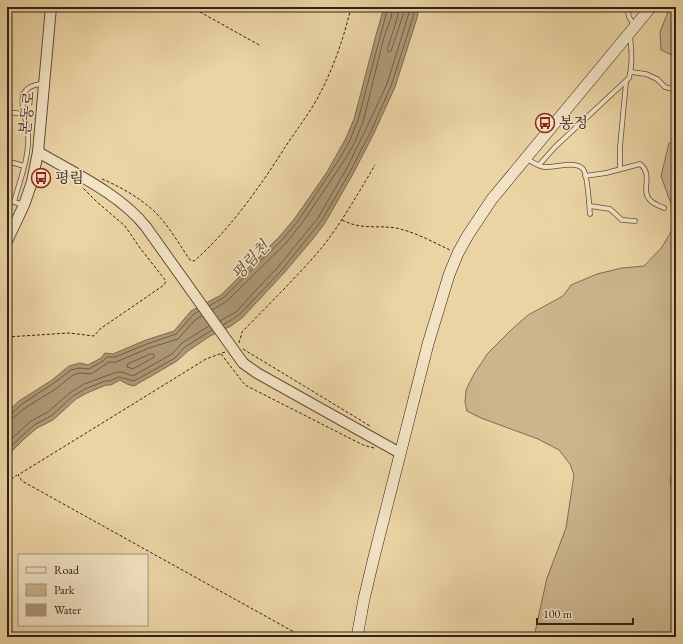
<svg xmlns="http://www.w3.org/2000/svg" width="683" height="644" font-family="'EB Garamond','Noto Serif KR',serif">
  <style>
    .green { fill: #ccb58c; stroke: #806a52 }
    .water { fill: #ac9774; stroke: #7c674f }
    .lines { fill: none; stroke-linecap: round; stroke-linejoin: round }
    .shore { stroke: #705c46; stroke-width: 1 }
    .service-casing { stroke: #614d3b; stroke-width: 5.5 }
    .tertiary-casing { stroke: #614d3b; stroke-width: 12 }
    .secondary-casing { stroke: #332018; stroke-width: 12 }
    .path { stroke: #332018; stroke-width: 1; stroke-dasharray: 3 2; stroke-linecap: butt }
    .service { stroke: #f2e3c4; stroke-width: 4 }
    .tertiary { stroke: #f2e3c4; stroke-width: 10 }
    .secondary { stroke: #f2e3c4; stroke-width: 11 }
    .labels { text-anchor: middle; stroke-width: 3; stroke-linejoin: round; paint-order: stroke }
    .street-label { font-size: 15px; fill: #332018; stroke: #f2e3c4 }
    .poi-label { font-size: 15px; fill: #332018; stroke: #f2e3c4; text-anchor: start }
    .water-label { font-size: 16px; font-style: italic; fill: #5d4a38; stroke: #f2e3c4 }
  </style>
  <rect width="100%" height="100%" fill="#ebd4a4"/>
  <filter id="stains"><feTurbulence type="fractalNoise" baseFrequency=".005" numOctaves="4"/><feColorMatrix values="0 0 0 0 .2 0 0 0 0 .09 0 0 0 0 .02 0 0 0 .5 -.17"/></filter>
  <radialGradient id="worn" r=".72"><stop offset=".6" stop-color="#630" stop-opacity="0"/><stop offset="1" stop-color="#630" stop-opacity=".3"/></radialGradient>
  <g class="green">
    <polygon points="670,7 676,7 676,57 661,50 660,32"/>
    <polygon points="676,142 676,462 670,480 676,520 676,627 670,637 534,637 547,578 566,528 574,475 570,464 559,450 538,439 481,418 467,411 465,402 466,390 474,374 488,353 511,330 528,315 563,296 571,285 597,274 622,268 644,266 662,247 673,228 676,218 661,176 669,143"/>
  </g>
  <polygon class="water" points="384,7 419,7 417,18 395,87 374,133 354,172 325,223 312,240 284,273 242,318 231,326 210,336 188,351 177,361 134,386 127,384 120,380 111,385 106,385 87,393 76,399 53,420 37,428 23,440 7,456 7,412 19,401 52,380 69,366 80,363 88,365 101,358 105,353 113,354 146,340 174,331 191,311 221,295 279,237 295,218 327,172 346,138 354,119 376,35"/>
  <g class="lines">
    <g class="shore">
      <polyline points="399,7 397,19 387,50 389,52 391,51 403,15 404,7"/>
      <polyline points="209,306 223,298 282,240 298,221 340,158 350,140 358,120 388,7"/>
      <polyline points="212,310 227,301 286,243 302,223 344,161 355,142 363,122 384,37 391,18 393,7"/>
      <polyline points="220,321 236,312 258,288 278,267 318,218 347,168 366,129 387,84 408,16 410,7"/>
      <polyline points="223,325 239,315 261,292 281,271 322,220 351,170 371,131 391,86 413,17 415,7"/>
      <polygon points="151,354 154,354 154,357 133,369 127,367 128,364"/>
      <polyline points="7,414 11,414 22,404 54,383 71,370 80,368 89,369 103,361 107,357 115,357 147,344 176,334 193,315 199,311"/>
      <polyline points="7,419 13,418 25,408 57,388 73,375 80,373 91,374 109,362 116,362 149,348 178,339 196,319 202,316"/>
      <polyline points="7,443 31,421 48,412 71,392 84,384 117,372 122,372 133,376 172,354 182,343 209,326"/>
      <polyline points="7,450 34,425 51,416 73,396 85,389 105,381 110,381 119,377 134,381 175,358 185,347 212,330"/>
    </g>
    <defs>
      <g id="service">
        <polyline points="627,7 629,17 634,25"/>
        <polyline points="631,72 646,74 657,79 665,87 676,90"/>
        <polyline points="7,112 24,114"/>
        <path d="M527,159C532,162 538,166 544,167C554,168 576,160 583,169C588,175 589,205 590,214"/>
        <polyline points="7,161 24,166"/>
        <path d="M539,165L555,147L629,78C633,64 632,51 630,36"/>
        <polyline points="620,169 620,147 626,82"/>
        <path d="M585,176L606,173L640,164C654,175 640,190 650,200C653,204 660,206 664,208"/>
        <polyline points="7,200 24,205"/>
        <path d="M14,202C20,180 30,156 28,132C27,122 19,102 24,93C28,86 37,84 43,84"/>
        <polyline points="590,206 610,209 622,220 635,221"/>
      </g>
      <g id="tertiary">
        <path d="M38,152C74,173 120,194 146,227L243,363L257,373L400,453"/>
        <polyline points="7,241 24,205 32,182 38,152 51,7"/>
      </g>
      <polyline id="secondary" points="357,637 364,599 374,557 428,344 449,275 458,253 468,235 492,199 651,7"/>
    </defs>
    <use href="#service" class="service-casing"/>
    <use href="#tertiary" class="tertiary-casing"/>
    <use href="#secondary" class="secondary-casing"/>
    <g class="path">
      <polyline points="191,7 261,46"/>
      <path d="M102,179C121,187 140,198 155,212C169,226 179,244 190,260L194,261C227,233 259,188 282,152C292,136 303,122 313,106C331,75 343,42 351,7"/>
      <path d="M342,220C361,230 377,225 396,228C415,232 433,242 450,250"/>
      <polyline points="7,337 69,333 94,336 100,329 164,285 166,281 140,248 125,226 97,202 82,187"/>
      <path d="M239,343L242,332C270,303 299,275 324,245C343,220 359,192 375,165"/>
      <polyline points="243,349 370,426"/>
      <polyline points="225,352 206,359 18,475 22,481 303,637"/>
      <polyline points="221,354 245,385 363,445 374,448"/>
      <polyline points="7,482 17,475"/>
    </g>
    <use href="#service" class="service"/>
    <use href="#tertiary" class="tertiary"/>
    <use href="#secondary" class="secondary"/>
  </g>
  <defs>
    <symbol id="bus-ring" viewBox="-11 -11 22 22"><circle r="9.5" fill="#f2e3c4" stroke="#8f2418" stroke-width="1.5"/><path d="M-5-6H5V4H4V6H2V4H-2V6H-4V4H-5ZM-3.5-4V0h7V-4ZM-3.5 1.2v1.5H-2V1.2ZM2 1.2v1.5H3.5V1.2Z" fill="#8f2418"/></symbol>
  </defs>
  <g fill-rule="evenodd">
    <use href="#bus-ring" x="534" y="112" width="22" height="22"/>
    <use href="#bus-ring" x="30" y="167" width="22" height="22"/>
  </g>
  <g class="labels">
    <g class="street-label">
      <text transform="translate(27 113) rotate(-84)" y="5">본동로</text>
    </g>
    <g class="poi-label">
      <text x="559" y="128">봉정</text>
      <text x="55" y="183">평림</text>
    </g>
    <g class="water-label">
      <text transform="translate(250 260) rotate(-47)" y="6">평림천</text>
    </g>
  </g>
  <rect width="683" height="644" fill="none" stroke="#ebd4a4" stroke-width="24"/>
  <rect x="8" y="8" width="667" height="628" fill="none" stroke="#332018" stroke-width="2"/>
  <rect x="12" y="12" width="659" height="620" fill="none" stroke="#332018"/>
  <rect x="18" y="554" width="130" height="72" fill="#f2e3c4" stroke="#a6957f"/>
  <rect x="26" y="567" width="20" height="6" fill="#f2e3c4" stroke="#a6957f"/>
  <text x="54" y="574" font-size="12" fill="#332018">Road</text>
  <rect x="26" y="584" width="20" height="12" fill="#ccb58c" stroke="#a6957f"/>
  <text x="54" y="594" font-size="12" fill="#332018">Park</text>
  <rect x="26" y="604" width="20" height="12" fill="#ac9774" stroke="#a6957f"/>
  <text x="54" y="614" font-size="12" fill="#332018">Water</text>
  <path d="M537 618v6h96v-6" fill="none" stroke="#332018" stroke-width="2"/>
  <text x="543" y="618" font-size="12" fill="#332018" stroke="#f2e3c4" stroke-width="3" paint-order="stroke">100 m</text>
  <rect width="100%" height="100%" filter="url(#stains)"/>
  <rect width="100%" height="100%" fill="url(#worn)"/>
</svg>
